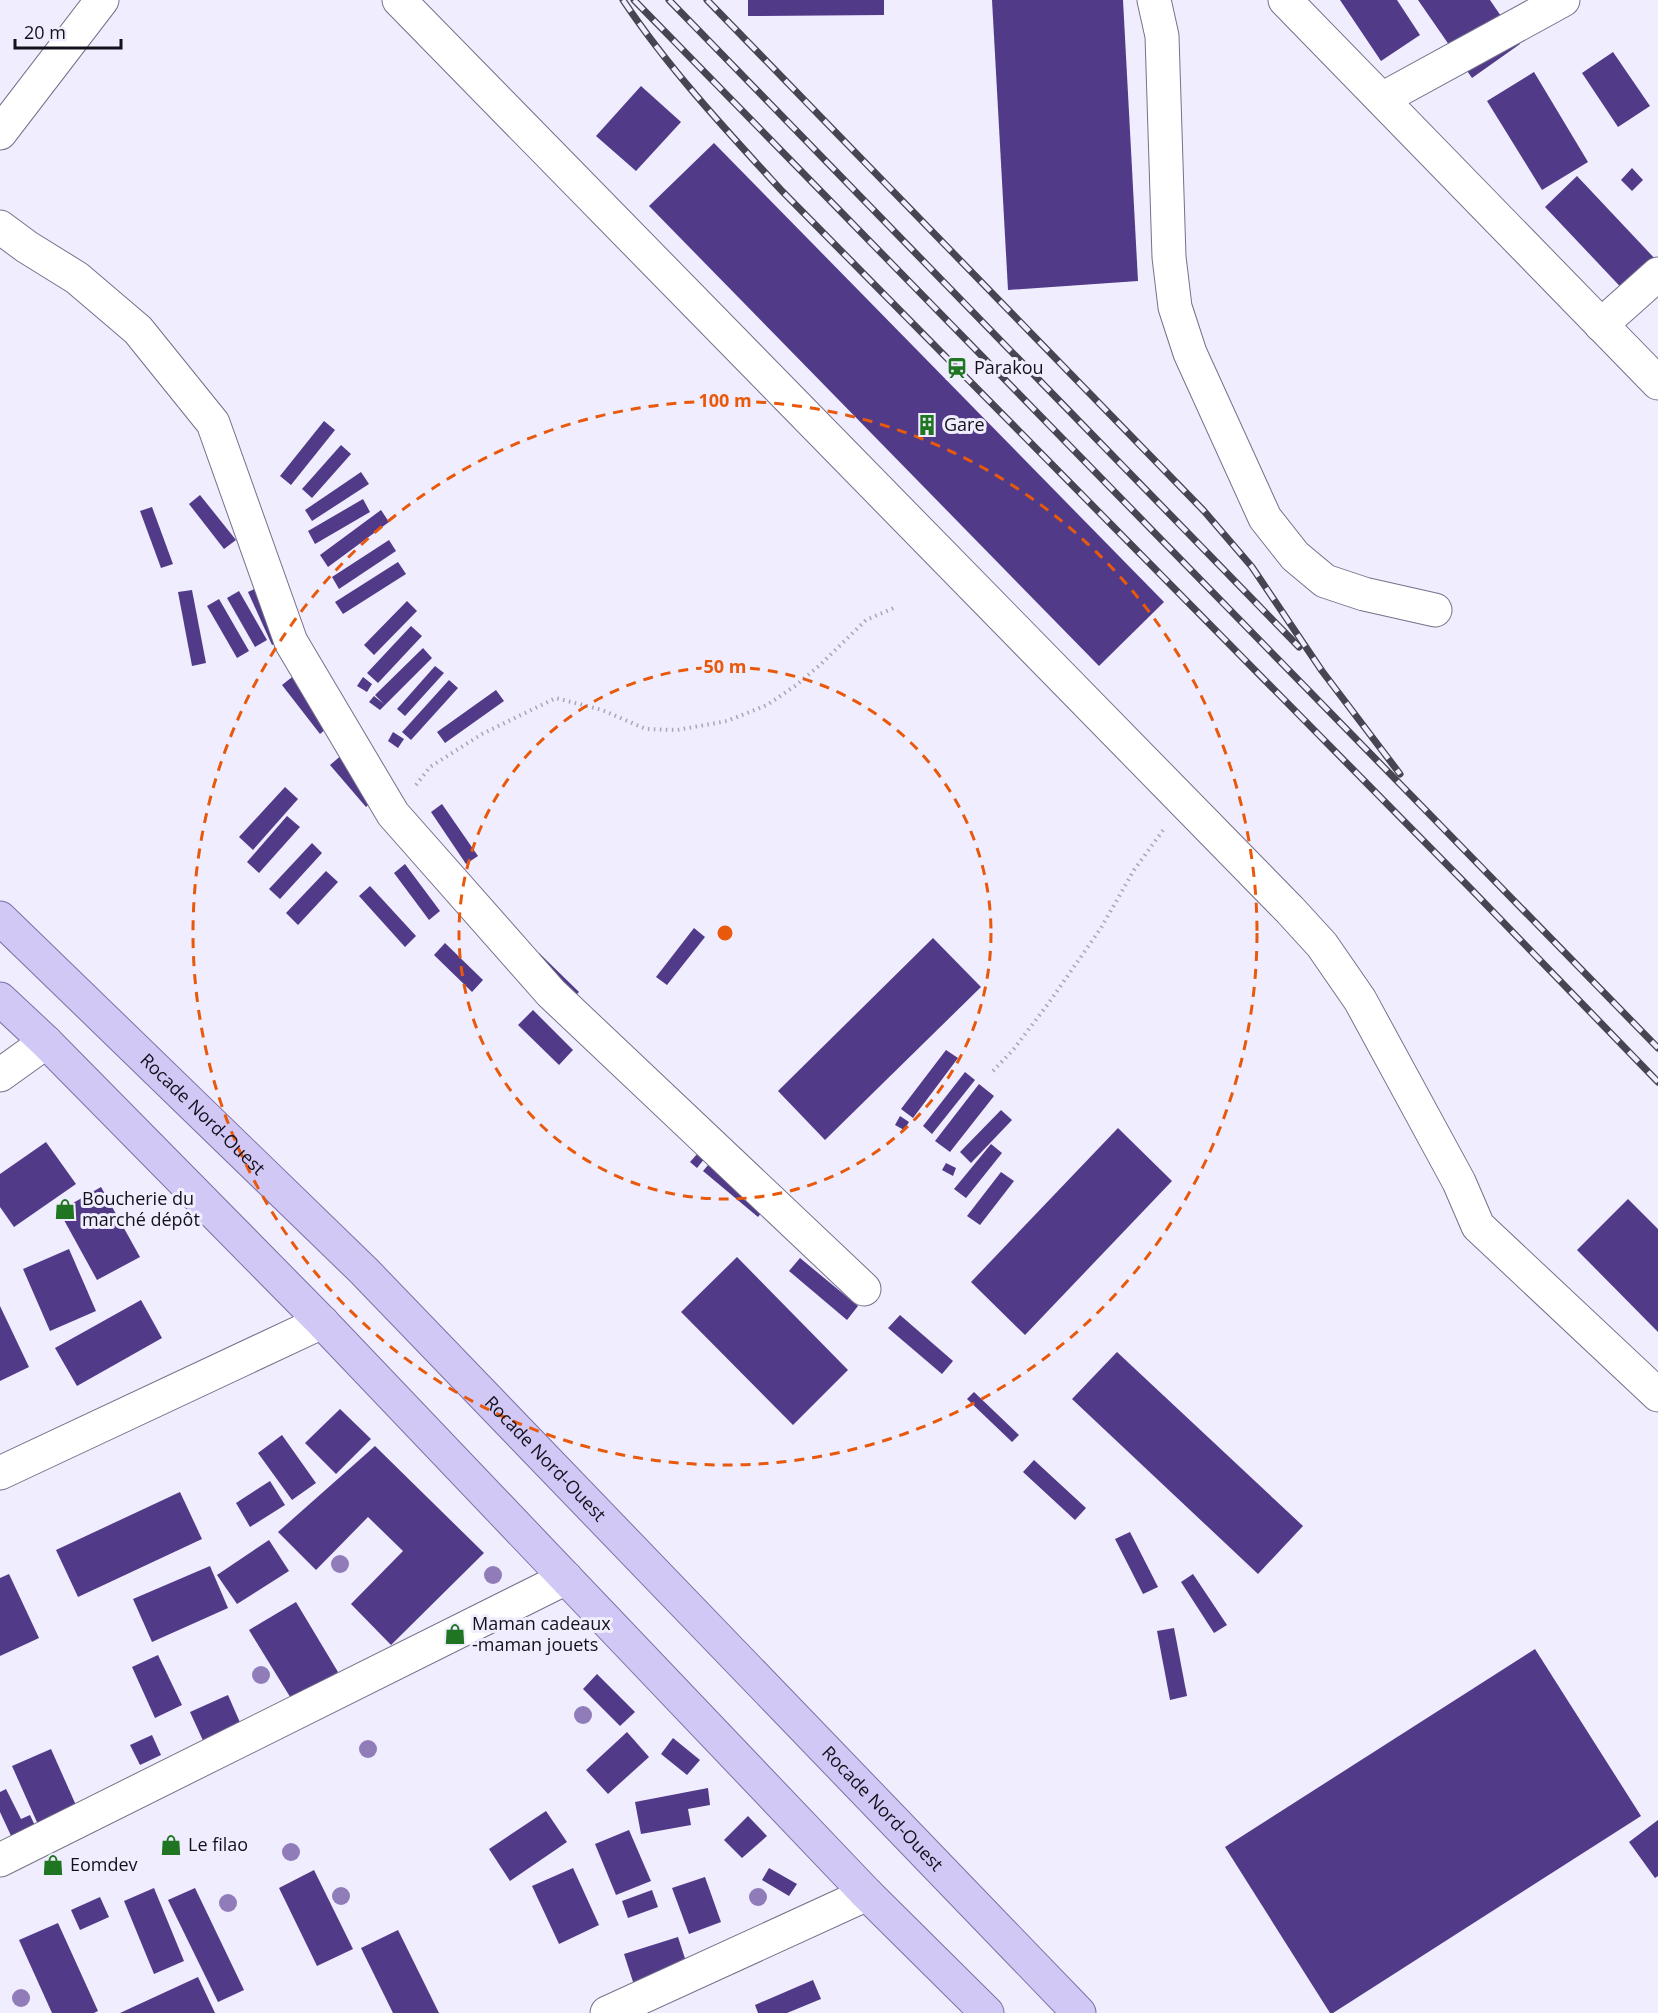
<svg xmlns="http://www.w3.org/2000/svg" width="1658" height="2013" font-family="'Open Sans',sans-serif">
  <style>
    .building { fill: #513b89 }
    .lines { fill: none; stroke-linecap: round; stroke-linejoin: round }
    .minor-casing { stroke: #75718a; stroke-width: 35 }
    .major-casing { stroke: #7c71a5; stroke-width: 35 }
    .path { stroke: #a8a6b4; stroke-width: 4; stroke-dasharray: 1.5 4.5; stroke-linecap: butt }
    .minor { stroke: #fff; stroke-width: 33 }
    .major { stroke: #d2c8f6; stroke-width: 33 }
    .rail-casing { stroke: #474551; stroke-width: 7 }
    .rail { stroke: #f0edfe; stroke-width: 4.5; stroke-dasharray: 14; stroke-linecap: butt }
    .tree { fill: #917cba }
    .ring { fill: none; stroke: #e8590c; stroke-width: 3; stroke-dasharray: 10 8 }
    .labels { text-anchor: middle; stroke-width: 6; stroke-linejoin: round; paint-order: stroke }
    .poi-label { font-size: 18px; fill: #13111b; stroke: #f0edfe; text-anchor: start }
    .street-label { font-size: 18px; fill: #13111b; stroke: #f0edfe }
    .centre { fill: #e8590c; stroke: #f0edfe; stroke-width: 3 }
    .ring-label { font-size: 18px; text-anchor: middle; font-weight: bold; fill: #e8590c; stroke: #f0edfe; stroke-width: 6; stroke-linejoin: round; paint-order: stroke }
  </style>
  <rect width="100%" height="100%" fill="#f0edfe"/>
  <g class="building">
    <polygon points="748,0 884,0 884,15 748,16"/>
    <polygon points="992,0 1123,0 1138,281 1008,290"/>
    <polygon points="1340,0 1397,0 1420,35 1381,61"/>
    <polygon points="1418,0 1490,0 1520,44 1472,78"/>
    <polygon points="1613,52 1650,106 1618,127 1582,73"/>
    <polygon points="1534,72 1588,162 1542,190 1487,101"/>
    <polygon points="641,86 681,122 636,171 596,136"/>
    <polygon points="714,143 1164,602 1099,666 649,206"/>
    <polygon points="1632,168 1643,180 1632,191 1621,180"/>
    <polygon points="1577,176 1658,262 1631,298 1545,207"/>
    <polygon points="324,421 335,430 291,485 280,476"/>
    <polygon points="341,445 351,454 312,498 302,489"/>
    <polygon points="361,472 369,484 312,521 305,510"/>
    <polygon points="200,495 236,540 224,549 189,504"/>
    <polygon points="363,499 370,512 315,544 308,531"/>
    <polygon points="152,507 173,564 161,568 140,511"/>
    <polygon points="381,510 389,522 328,567 320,555"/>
    <polygon points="389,540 396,551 339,589 332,577"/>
    <polygon points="398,562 406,574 343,614 335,602"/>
    <polygon points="263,585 287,639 272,645 248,592"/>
    <polygon points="192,590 206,663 192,666 178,592"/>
    <polygon points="239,591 267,640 255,647 227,598"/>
    <polygon points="219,599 249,651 237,658 207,606"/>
    <polygon points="407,601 417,611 374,655 364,645"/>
    <polygon points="411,626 422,636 378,683 367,673"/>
    <polygon points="423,648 432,658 380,710 369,702 374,696 384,704 375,695"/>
    <polygon points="435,666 444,673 405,716 397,709"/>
    <polygon points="296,674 334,722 320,734 282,685"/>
    <polygon points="363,677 372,684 367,692 357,686"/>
    <polygon points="449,680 458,688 411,740 402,732"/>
    <polygon points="496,690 504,701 445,743 437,732"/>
    <polygon points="393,732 404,739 398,748 388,741"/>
    <polygon points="343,754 378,796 366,807 330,765"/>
    <polygon points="285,787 298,799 253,850 239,837"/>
    <polygon points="442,804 478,856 466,864 431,812"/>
    <polygon points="287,816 300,827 259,873 247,862"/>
    <polygon points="312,843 322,853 280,899 269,889"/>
    <polygon points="405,864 440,911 429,920 394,873"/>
    <polygon points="326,871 338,882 298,925 286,913"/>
    <polygon points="370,886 416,936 405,947 359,896"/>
    <polygon points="694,928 705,937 667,985 656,977"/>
    <polygon points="933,938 981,987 825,1140 778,1091"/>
    <polygon points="445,943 483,980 472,992 434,955"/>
    <polygon points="539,953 579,992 571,1000 531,961"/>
    <polygon points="533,1010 573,1050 559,1065 518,1025"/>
    <polygon points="946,1050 958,1058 913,1118 901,1109"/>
    <polygon points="965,1072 975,1080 932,1134 923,1126"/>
    <polygon points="979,1084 994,1096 950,1152 935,1141"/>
    <polygon points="1001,1110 1012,1120 971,1163 960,1152"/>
    <polygon points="900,1116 909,1122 904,1130 895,1125"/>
    <polygon points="1118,1128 1172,1181 1025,1335 971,1282"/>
    <polygon points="46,1142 76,1184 14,1227 0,1207 0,1174"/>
    <polygon points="991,1144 1002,1153 966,1198 954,1189"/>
    <polygon points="698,1153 705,1158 697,1168 690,1162"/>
    <polygon points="714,1158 769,1203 758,1217 703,1171"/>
    <polygon points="946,1163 956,1168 953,1176 942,1170"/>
    <polygon points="1001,1172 1014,1181 980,1225 967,1216"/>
    <polygon points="101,1187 140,1257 97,1280 59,1211"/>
    <polygon points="1628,1199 1658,1229 1658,1332 1577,1250"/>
    <polygon points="69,1249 96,1311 50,1331 23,1269"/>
    <polygon points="737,1257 848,1370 793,1425 681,1312"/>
    <polygon points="800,1258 858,1306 847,1320 789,1271"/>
    <polygon points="141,1300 162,1338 77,1386 55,1348"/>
    <polygon points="0,1306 29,1367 0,1381"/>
    <polygon points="900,1315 953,1361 942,1374 888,1328"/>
    <polygon points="1117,1352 1303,1526 1258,1574 1072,1399"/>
    <polygon points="974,1392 1019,1435 1012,1442 967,1399"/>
    <polygon points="340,1409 371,1439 336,1474 305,1443"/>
    <polygon points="282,1435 316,1483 292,1500 258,1453"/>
    <polygon points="375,1446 484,1553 391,1645 351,1604 403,1551 368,1517 316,1570 278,1532"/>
    <polygon points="1034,1460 1086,1508 1075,1520 1023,1472"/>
    <polygon points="270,1481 285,1505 250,1527 236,1503"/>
    <polygon points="180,1492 202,1539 78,1597 56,1550"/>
    <polygon points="1130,1532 1158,1587 1143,1594 1115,1539"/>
    <polygon points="269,1540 289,1571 237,1604 217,1575"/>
    <polygon points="210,1566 228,1608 152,1642 133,1599"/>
    <polygon points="9,1574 39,1638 0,1656 0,1578"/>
    <polygon points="1193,1574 1227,1625 1214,1633 1181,1582"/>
    <polygon points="296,1602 338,1672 292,1700 249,1630"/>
    <polygon points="1174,1628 1187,1696 1170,1700 1157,1631"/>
    <polygon points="1535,1649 1641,1816 1333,2013 1330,2013 1225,1847"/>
    <polygon points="158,1655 182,1705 155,1718 132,1667"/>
    <polygon points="597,1674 635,1712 620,1726 583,1689"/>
    <polygon points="228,1695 242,1727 205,1745 190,1712"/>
    <polygon points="627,1732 649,1757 608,1794 586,1770"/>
    <polygon points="152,1735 161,1755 140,1765 130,1745"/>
    <polygon points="673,1738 700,1760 687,1775 661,1754"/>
    <polygon points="51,1749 79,1812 40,1829 12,1766"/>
    <polygon points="708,1788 710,1805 688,1809 691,1825 641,1834 635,1802"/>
    <polygon points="6,1789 21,1819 30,1815 37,1830 13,1840 0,1812 0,1792"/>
    <polygon points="546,1811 567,1842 510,1881 489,1849"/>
    <polygon points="748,1816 767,1836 742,1858 724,1840"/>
    <polygon points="1658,1820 1658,1876 1655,1878 1629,1842"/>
    <polygon points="629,1830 651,1881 616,1895 595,1844"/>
    <polygon points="573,1868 599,1925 559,1944 532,1886"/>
    <polygon points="769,1868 797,1884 789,1896 762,1880"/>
    <polygon points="314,1870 353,1949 317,1966 279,1888"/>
    <polygon points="705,1877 721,1922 689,1934 672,1888"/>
    <polygon points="154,1888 184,1961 154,1974 124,1901"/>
    <polygon points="195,1888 244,1990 218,2002 168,1900"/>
    <polygon points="652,1890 658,1907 628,1918 622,1901"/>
    <polygon points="100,1897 109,1917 80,1930 71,1910"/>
    <polygon points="58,1923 98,2011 94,2013 52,2013 19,1940"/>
    <polygon points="398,1930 439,2013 393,2013 361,1948"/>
    <polygon points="678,1937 690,1974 636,1991 624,1954"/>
    <polygon points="198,1977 215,2013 120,2013"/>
    <polygon points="813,1980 821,1999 787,2013 758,2013 755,2005"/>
  </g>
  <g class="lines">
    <defs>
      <g id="minor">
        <polyline points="399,0 1290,910 1322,945 1360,1000 1459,1182 1478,1226 1658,1395"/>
        <polyline points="1154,0 1162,36 1169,257 1175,307 1190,353 1265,518 1295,556 1325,581 1364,594 1435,610"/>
        <polyline points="1285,0 1658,383"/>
        <polyline points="1382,99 1563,0"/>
        <polyline points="0,133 102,0"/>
        <polyline points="0,227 27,247 77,278 138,330 213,423 291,642 393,814 551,993 864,1289"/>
        <polyline points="1601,325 1658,274"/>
        <polyline points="0,1075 46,1042"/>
        <polyline points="0,1473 322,1322"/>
        <polyline points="0,1860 566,1578"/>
        <polyline points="607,2013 867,1894"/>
      </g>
      <g id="major">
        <path id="s1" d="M0,918L364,1271L1079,2013"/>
        <polyline points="0,999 46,1042 322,1322 867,1894 987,2013"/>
      </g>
    </defs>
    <use href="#minor" class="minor-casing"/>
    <use href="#major" class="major-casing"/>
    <g class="path">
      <polyline points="416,785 430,767 482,734 556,698 602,710 646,729 677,730 727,721 767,705 795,686 820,665 866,620 896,607"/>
      <polyline points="993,1071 1013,1050 1048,1004 1101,928 1134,870 1164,829"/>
    </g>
    <use href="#minor" class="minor"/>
    <use href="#major" class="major"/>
    <defs>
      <g id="rail">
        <path d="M623,0C669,69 726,130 782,191L1471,889L1658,1082"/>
        <polyline points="634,0 1658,1048"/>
        <polyline points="669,0 1299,647"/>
        <polyline points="707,0 1204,511 1252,567 1322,671 1400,774"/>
      </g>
    </defs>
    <use href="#rail" class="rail-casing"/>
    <use href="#rail" class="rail"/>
  </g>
  <g class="tree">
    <circle cx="340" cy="1564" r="9"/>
    <circle cx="493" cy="1575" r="9"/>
    <circle cx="261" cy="1675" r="9"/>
    <circle cx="583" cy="1715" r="9"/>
    <circle cx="368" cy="1749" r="9"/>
    <circle cx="291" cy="1852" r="9"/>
    <circle cx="341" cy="1896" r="9"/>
    <circle cx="758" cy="1897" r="9"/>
    <circle cx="228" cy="1903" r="9"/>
    <circle cx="21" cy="1998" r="9"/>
  </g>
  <g class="ring">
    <circle cx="725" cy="933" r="266"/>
    <circle cx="725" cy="933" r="532"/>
  </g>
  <defs>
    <symbol id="station-bare" viewBox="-9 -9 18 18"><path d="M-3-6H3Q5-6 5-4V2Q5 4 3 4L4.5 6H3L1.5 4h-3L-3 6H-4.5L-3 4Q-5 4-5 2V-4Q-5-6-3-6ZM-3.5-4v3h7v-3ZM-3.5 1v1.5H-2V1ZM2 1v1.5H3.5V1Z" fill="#1f7521" stroke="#f0edfe" stroke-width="2.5" paint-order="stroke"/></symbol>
    <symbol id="building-bare" viewBox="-9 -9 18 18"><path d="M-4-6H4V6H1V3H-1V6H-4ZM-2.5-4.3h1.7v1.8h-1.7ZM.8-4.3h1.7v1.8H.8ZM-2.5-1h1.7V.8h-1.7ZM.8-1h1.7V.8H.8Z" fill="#1f7521" stroke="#f0edfe" stroke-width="2.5" paint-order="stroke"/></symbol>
    <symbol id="shop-bare" viewBox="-9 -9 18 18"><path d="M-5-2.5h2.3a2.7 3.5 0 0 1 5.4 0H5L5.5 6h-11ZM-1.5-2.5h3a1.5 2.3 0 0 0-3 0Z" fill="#1f7521" stroke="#f0edfe" stroke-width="2.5" paint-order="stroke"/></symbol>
  </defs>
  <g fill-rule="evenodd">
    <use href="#station-bare" x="942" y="353" width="30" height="30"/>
    <use href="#building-bare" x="912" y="410" width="30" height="30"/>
    <use href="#shop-bare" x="50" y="1194" width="30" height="30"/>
    <use href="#shop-bare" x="440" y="1619" width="30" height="30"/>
    <use href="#shop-bare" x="156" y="1830" width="30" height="30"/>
    <use href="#shop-bare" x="38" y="1850" width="30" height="30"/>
  </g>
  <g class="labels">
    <g class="poi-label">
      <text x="974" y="374">Parakou</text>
      <text x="944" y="431">Gare</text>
      <text x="82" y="1205">Boucherie du<tspan x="82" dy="21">marché dépôt</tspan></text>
      <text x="472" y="1630">Maman cadeaux<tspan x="472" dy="21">-maman jouets</tspan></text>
      <text x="188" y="1851">Le filao</text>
      <text x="70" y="1871">Eomdev</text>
    </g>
    <g class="street-label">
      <text dy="6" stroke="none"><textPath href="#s1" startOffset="282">Rocade Nord-Ouest</textPath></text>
      <text dy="6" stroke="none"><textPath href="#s1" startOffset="768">Rocade Nord-Ouest</textPath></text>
      <text dy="6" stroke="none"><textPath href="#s1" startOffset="1254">Rocade Nord-Ouest</textPath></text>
    </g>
  </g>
  <circle cx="725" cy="933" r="9" class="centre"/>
  <g class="ring-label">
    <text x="725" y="407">100 m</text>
    <text x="725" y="673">50 m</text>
  </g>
  <path d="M15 39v9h106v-9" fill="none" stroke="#13111b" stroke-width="3"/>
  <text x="24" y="39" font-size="18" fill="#13111b" stroke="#f0edfe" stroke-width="4.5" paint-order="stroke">20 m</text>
</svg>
